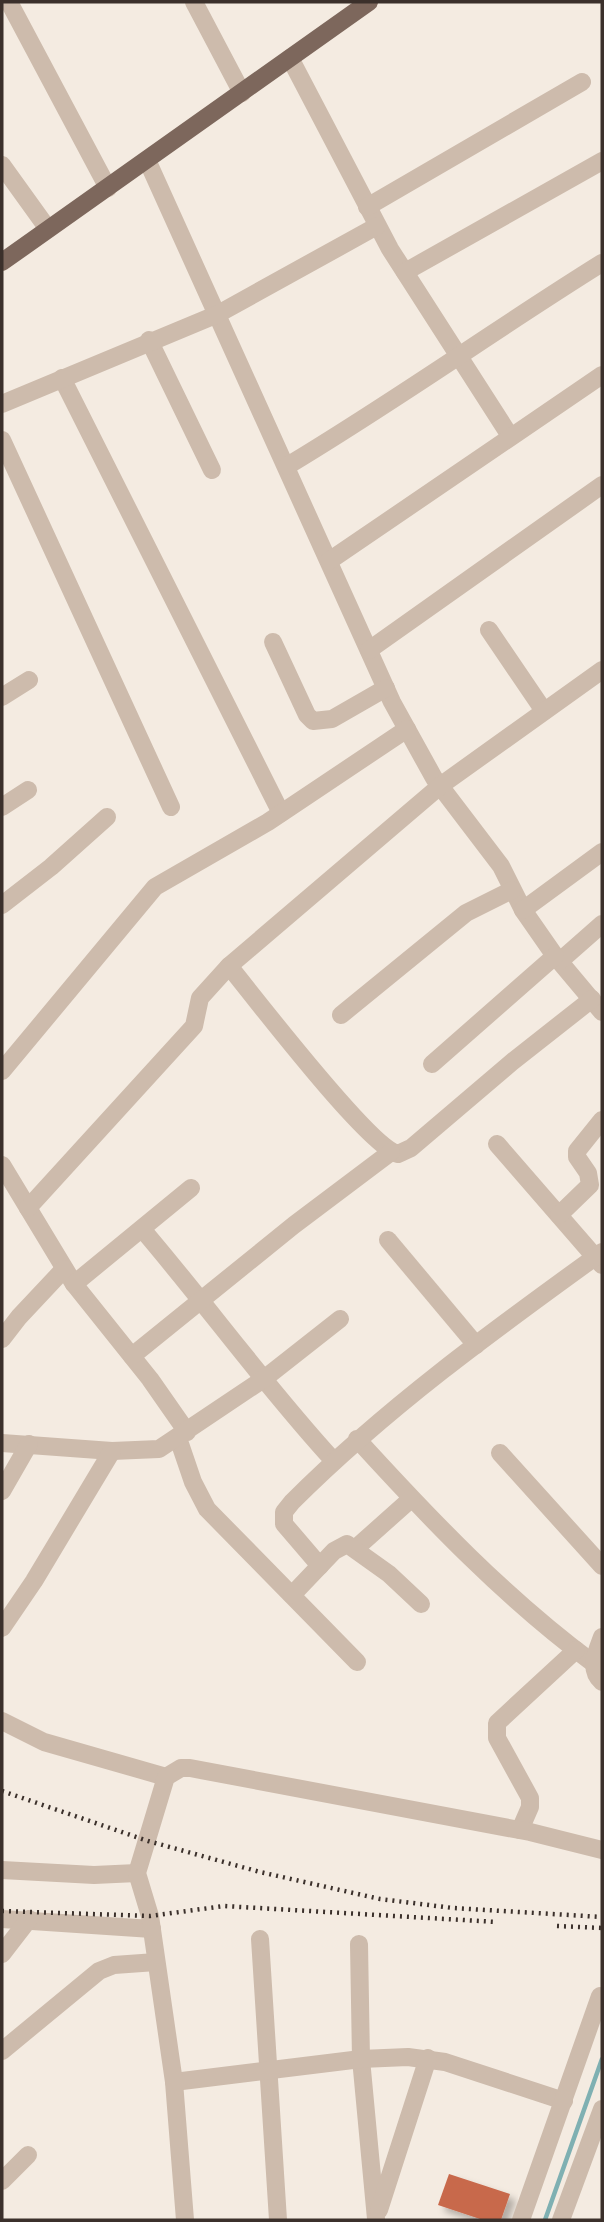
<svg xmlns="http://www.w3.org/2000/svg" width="604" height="2222" font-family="'Source Sans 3',sans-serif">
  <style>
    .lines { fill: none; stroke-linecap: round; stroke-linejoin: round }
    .stream { stroke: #7fb0b2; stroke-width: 4.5 }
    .building { fill: #c8694b; filter: url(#shadow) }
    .minor { stroke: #cdbbac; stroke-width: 18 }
    .major { stroke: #7d675c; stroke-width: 18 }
    .rail { stroke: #3b302b; stroke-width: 4.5; stroke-dasharray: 2 5; stroke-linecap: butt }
  </style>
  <defs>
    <filter id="shadow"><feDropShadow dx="6" dy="6" stdDeviation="3.5" flood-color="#0004"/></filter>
  </defs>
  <rect width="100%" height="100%" fill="#f4ebe1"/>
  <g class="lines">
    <polyline class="stream" points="545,2220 602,2059"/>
  </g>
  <polygon class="building" points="449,2174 510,2194 501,2220 483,2220 438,2205"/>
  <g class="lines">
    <g class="minor">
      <polyline points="9,2 108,188"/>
      <polyline points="194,2 242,93"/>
      <polyline points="290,58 390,249 510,436"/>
      <polyline points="147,160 392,702 434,778 501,866 523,910 555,956 602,1012"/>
      <polyline points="2,165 48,229"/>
      <polyline points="367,207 582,82"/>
      <polyline points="405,272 602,161"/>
      <polyline points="149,340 212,470"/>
      <polyline points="62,378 281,813"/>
      <polyline points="2,404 218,314 377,226"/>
      <polyline points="2,440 171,807"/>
      <path d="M287,466C394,402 496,329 602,263"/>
      <polyline points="329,561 602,375"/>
      <polyline points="489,630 544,711"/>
      <polyline points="273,642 307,715 313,721 332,719 386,688"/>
      <polyline points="369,650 602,485"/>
      <polyline points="2,697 29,680"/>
      <polyline points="2,807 28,790"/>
      <polyline points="2,905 51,867 107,817"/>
      <polyline points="523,910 602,852"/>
      <polyline points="560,961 602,924"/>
      <path d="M229,966C255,998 369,1147 398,1154L411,1148L512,1062L592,999"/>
      <polyline points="341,1015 466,913 512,890"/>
      <polyline points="432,1064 555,956"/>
      <polyline points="2,1071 155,887 268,822 407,729"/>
      <polyline points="497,1144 602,1265"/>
      <polyline points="2,1165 74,1284 150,1379 187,1432"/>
      <polyline points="28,1208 194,1026 200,998 229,966 440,786 602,670"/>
      <polyline points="559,1215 590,1185 588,1173 577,1157 577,1151 602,1120"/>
      <path d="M142,1229C207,1305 266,1387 333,1460"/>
      <polyline points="388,1240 476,1345"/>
      <polyline points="74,1284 191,1188"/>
      <polyline points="2,1339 19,1317 64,1269"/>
      <polyline points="132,1356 294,1225 391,1152"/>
      <polyline points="178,1438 193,1482 207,1509 357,1662"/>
      <path d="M357,1439C430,1519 505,1598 593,1663"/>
      <polyline points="2,1443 112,1451 159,1449 265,1378 340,1319"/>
      <polyline points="500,1453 602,1566"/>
      <polyline points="2,1491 29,1444"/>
      <polyline points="356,1548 411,1499"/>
      <path d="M320,1566L284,1524V1512L292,1502C386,1408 494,1330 602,1252"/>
      <polyline points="292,1595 334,1551 347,1544 389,1574 421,1604"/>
      <polyline points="2,1628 34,1581 112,1451"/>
      <path d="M602,1637C596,1653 588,1669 602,1682"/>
      <polyline points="2,1721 44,1742 166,1777"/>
      <polyline points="520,1830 530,1807 530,1798 497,1738 497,1723 576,1650"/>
      <polyline points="2,1870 94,1875 137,1873"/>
      <polyline points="2,1919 152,1929"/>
      <polyline points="260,1939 278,2220"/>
      <polyline points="359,1944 361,2059 376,2219"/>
      <polyline points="2,1954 29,1919"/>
      <polyline points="2,2051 99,1971 114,1965 156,1962"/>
      <polyline points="174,2082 361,2059 408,2057 445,2062 564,2101"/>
      <polyline points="2,2181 28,2155"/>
      <polyline points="379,2210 428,2058"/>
      <polyline points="185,2220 174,2082 150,1916 137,1873 166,1777 181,1768 190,1768 530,1832 602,1850"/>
      <polyline points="521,2220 600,1996"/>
      <polyline points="561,2220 602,2109"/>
    </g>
    <polyline class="major" points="2,262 369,2"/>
    <g class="rail">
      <polyline points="2,1791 148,1841 260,1872 380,1899 453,1908 602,1917"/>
      <polyline points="2,1911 150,1916 224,1906 497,1922"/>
      <polyline points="557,1926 602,1928"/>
    </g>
  </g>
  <rect width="604" height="2222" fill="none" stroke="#3b302b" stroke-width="7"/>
</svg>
